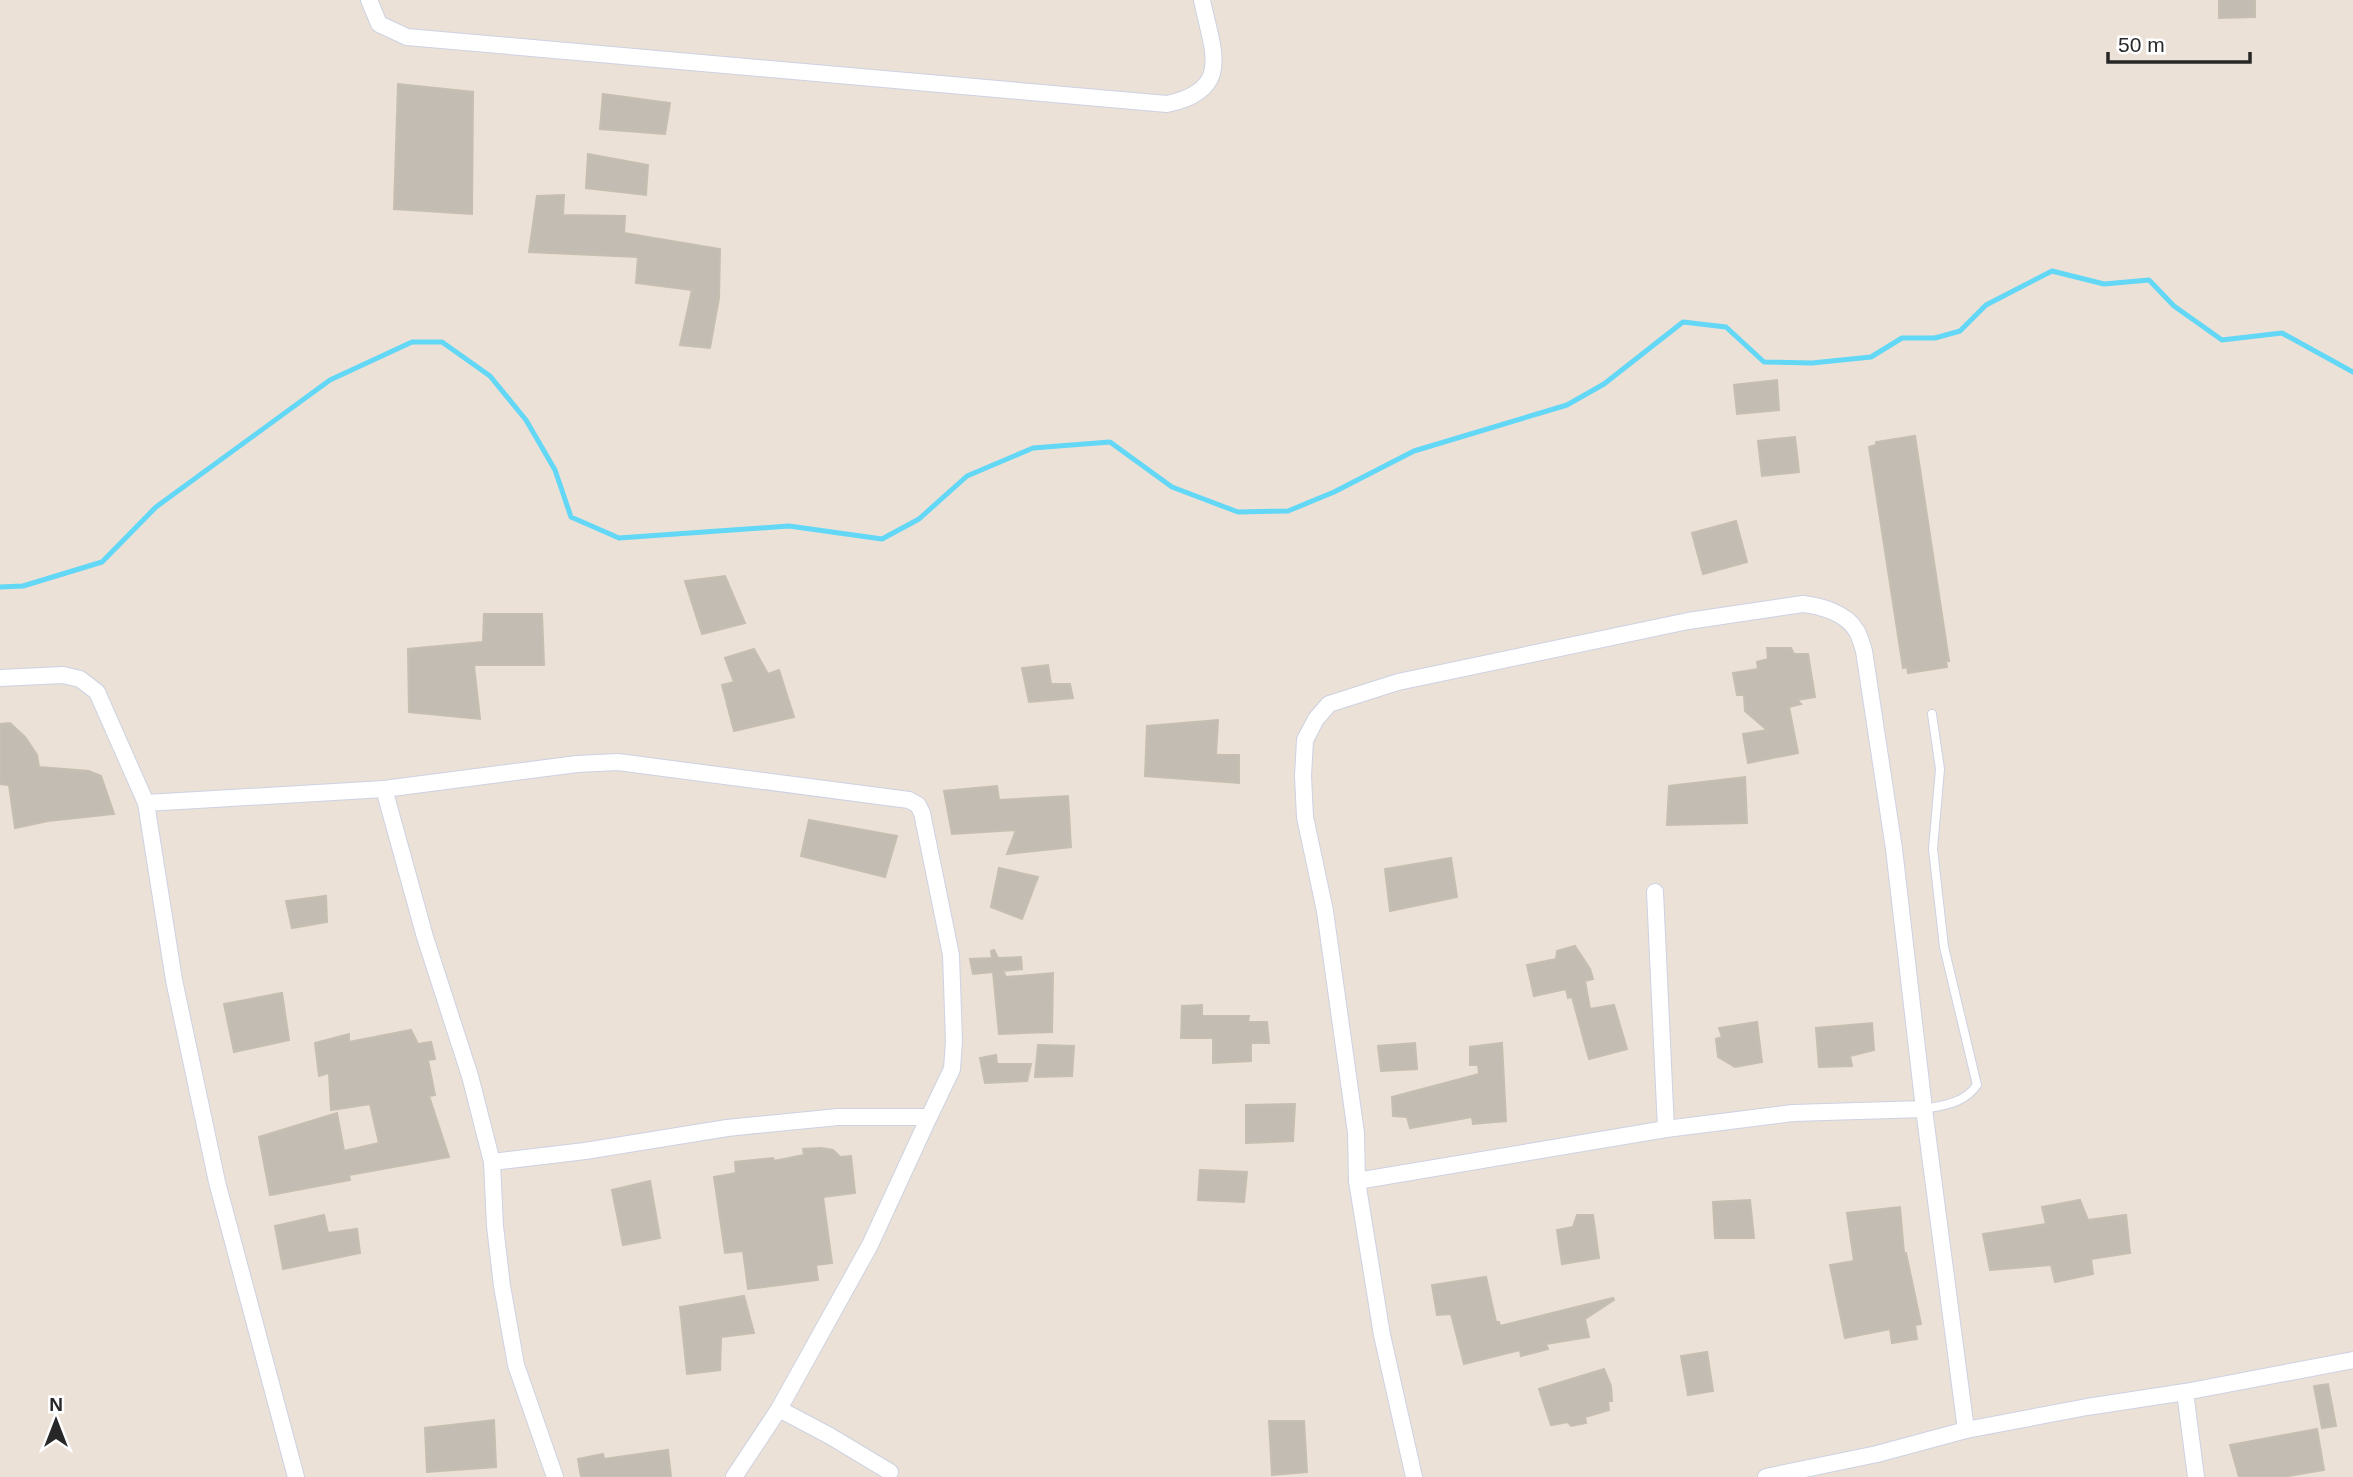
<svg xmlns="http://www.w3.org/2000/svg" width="2353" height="1477" font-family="Arial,sans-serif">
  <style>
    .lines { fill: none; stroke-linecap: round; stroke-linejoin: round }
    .stream { stroke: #62d7f6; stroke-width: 5 }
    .building { fill: #c2bcb3; stroke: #c6beb1; stroke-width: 2 }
    .lane-casing { stroke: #cdd2e2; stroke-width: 10 }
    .street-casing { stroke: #cdd2e2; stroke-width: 18 }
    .lane { stroke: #fff; stroke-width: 8 }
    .street { stroke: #fff; stroke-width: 16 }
  </style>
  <rect width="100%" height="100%" fill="#ebe1d7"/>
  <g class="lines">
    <polyline class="stream" points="0,587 23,586 102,562 156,507 330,380 412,342 442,342 490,376 526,420 555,470 571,517 619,538 789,526 882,539 919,519 967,476 1033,448 1110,442 1172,487 1238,512 1288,511 1334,492 1414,451 1567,405 1604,384 1683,322 1726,327 1764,362 1812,363 1871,357 1902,338 1935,338 1960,331 1986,305 2052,271 2104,284 2149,280 2174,306 2222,340 2282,333 2353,372"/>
  </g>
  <g class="building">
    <polygon points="2219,0 2255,0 2255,17 2219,18"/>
    <polygon points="398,84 473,92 472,214 394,209"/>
    <polygon points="603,94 670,103 665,134 600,129"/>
    <polygon points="588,154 648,165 646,195 586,188"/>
    <polygon points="564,195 563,215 625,216 624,233 720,249 719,298 710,348 680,345 692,290 636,283 638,257 529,252 537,196"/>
    <polygon points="1777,380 1779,410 1737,414 1734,385"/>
    <polygon points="1915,436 1949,661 1946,661 1947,667 1908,673 1907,667 1903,668 1869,447 1876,445 1876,442"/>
    <polygon points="1795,437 1799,472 1762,476 1758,441"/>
    <polygon points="1736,521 1747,562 1703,574 1692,533"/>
    <polygon points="725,576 745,623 702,634 685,581"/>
    <polygon points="484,614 542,614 544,665 474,665 480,719 409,712 408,649 483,642"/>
    <polygon points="1767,648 1791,648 1794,654 1808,654 1815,697 1797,700 1801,704 1789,707 1798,753 1748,763 1743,734 1767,730 1745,711 1744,695 1737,695 1733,673 1758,669 1757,662 1768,659"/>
    <polygon points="754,649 768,674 779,670 794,717 734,731 722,685 734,682 725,658"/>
    <polygon points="1048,665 1051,684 1070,684 1073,698 1029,702 1022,668"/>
    <polygon points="1218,720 1216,755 1239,755 1239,783 1145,776 1147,726"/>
    <polygon points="10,723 25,737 37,755 39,767 89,771 101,776 114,814 48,821 15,828 9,785 0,784 0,724"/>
    <polygon points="1745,777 1747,823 1667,825 1669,786"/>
    <polygon points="997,786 999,800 1068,796 1071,847 1007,854 1016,830 952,834 944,791"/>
    <polygon points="809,820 897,836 885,877 801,856"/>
    <polygon points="1451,858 1457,897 1390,911 1385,869"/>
    <polygon points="999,868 1038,877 1022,919 991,907"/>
    <polygon points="326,896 327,922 292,928 286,901"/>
    <polygon points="1575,946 1590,969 1593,979 1585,981 1590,1009 1614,1005 1627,1049 1589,1059 1572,997 1568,998 1566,989 1534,996 1527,965 1556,959 1557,951"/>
    <polygon points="994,950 998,958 1021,957 1022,969 1003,971 1006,977 1053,973 1052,1032 999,1034 993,972 973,974 970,959 992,958 991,951"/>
    <polygon points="282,993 289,1040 234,1052 224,1004"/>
    <polygon points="1202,1005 1202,1016 1249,1016 1248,1022 1267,1022 1269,1043 1251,1043 1251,1061 1213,1063 1213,1038 1181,1038 1182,1006"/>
    <polygon points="1757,1022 1762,1062 1735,1067 1718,1057 1716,1039 1722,1037 1719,1028"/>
    <polygon points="1872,1023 1874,1050 1850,1056 1852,1066 1819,1067 1816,1028"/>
    <polygon points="411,1030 418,1044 431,1042 435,1059 428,1060 435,1095 429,1096 449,1157 349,1175 350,1180 270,1195 259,1137 337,1113 344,1151 379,1143 370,1104 331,1110 329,1073 319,1076 315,1043 349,1034 349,1042"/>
    <polygon points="1415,1043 1417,1069 1381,1071 1378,1046"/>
    <polygon points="1502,1043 1506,1121 1473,1124 1472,1117 1410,1128 1407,1117 1393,1116 1392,1097 1479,1074 1478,1065 1470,1065 1470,1047"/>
    <polygon points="1038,1045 1074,1046 1072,1076 1035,1077"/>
    <polygon points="996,1055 997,1064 1031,1064 1027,1081 985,1083 980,1058"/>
    <polygon points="1295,1104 1293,1141 1246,1143 1246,1105"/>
    <polygon points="821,1148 833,1150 840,1157 851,1156 855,1193 823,1197 832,1263 816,1265 818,1280 748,1289 743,1251 725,1253 714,1177 736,1173 735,1162 773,1158 774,1161 804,1155 803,1149"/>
    <polygon points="1200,1170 1247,1172 1244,1202 1198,1200"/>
    <polygon points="650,1181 660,1238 623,1245 612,1190"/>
    <polygon points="1750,1200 1754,1238 1715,1238 1713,1202"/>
    <polygon points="2080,1200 2088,1220 2126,1215 2130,1253 2091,1259 2093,1274 2055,1282 2051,1265 1990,1270 1983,1234 2046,1224 2042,1207"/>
    <polygon points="1900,1207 1904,1253 1906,1253 1921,1324 1915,1325 1917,1339 1892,1343 1890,1329 1845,1338 1830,1265 1854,1261 1847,1213"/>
    <polygon points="324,1215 328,1233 357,1229 360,1253 283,1269 275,1226"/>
    <polygon points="1577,1215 1593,1215 1599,1258 1562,1264 1557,1230 1573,1227"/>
    <polygon points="1486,1277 1496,1322 1499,1322 1500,1326 1613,1298 1614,1300 1585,1319 1589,1337 1546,1344 1548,1349 1521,1356 1520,1350 1464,1364 1451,1314 1437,1315 1432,1285"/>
    <polygon points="744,1296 754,1333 721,1337 720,1370 687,1374 680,1307"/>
    <polygon points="1707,1352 1713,1391 1688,1395 1681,1356"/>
    <polygon points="1604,1369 1611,1386 1612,1401 1608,1401 1609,1410 1585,1417 1586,1423 1571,1426 1568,1422 1551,1425 1539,1389"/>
    <polygon points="2328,1384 2336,1426 2322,1428 2314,1386"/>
    <polygon points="494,1420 496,1467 427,1472 425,1428"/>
    <polygon points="1269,1421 1304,1421 1307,1472 1272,1475"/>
    <polygon points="2317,1429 2324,1470 2282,1477 2239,1477 2230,1445"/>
    <polygon points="668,1450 671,1477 581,1477 578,1459 603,1454 604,1459"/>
  </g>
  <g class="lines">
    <defs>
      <path id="lane" d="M1924,1109C1946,1105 1964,1103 1977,1085L1944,947L1933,849L1940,769L1932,714"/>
      <g id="street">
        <path d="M369,0L379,24L407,37L1167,104C1234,90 1212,50 1202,0"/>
        <polyline points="0,678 63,675 80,679 97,692 146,803 174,980 217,1182 296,1477"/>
        <polyline points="384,789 577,764 618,762 909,800 918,805 922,813 951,955 954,1041 952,1069 929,1117 838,1117 727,1128 585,1151 492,1162"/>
        <polyline points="146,803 384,789 425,937 470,1076 492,1162 495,1226 502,1286 516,1365 555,1477"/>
        <polyline points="1924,1109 1966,1430"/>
        <polyline points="1357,1181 1666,1129 1655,892"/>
        <polyline points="2185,1392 2196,1477"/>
        <polyline points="779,1409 830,1436 890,1472"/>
        <polyline points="734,1477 779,1409 870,1245 929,1117"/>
        <path d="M1414,1477L1382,1335L1357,1181L1356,1133L1325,911L1305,817L1303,776L1305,740L1316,719L1329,704L1398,682L1688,621L1803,604C1821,606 1846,613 1856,630C1860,636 1862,645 1864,651L1894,849L1924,1109L1793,1113L1666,1129"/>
        <polyline points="1766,1477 1877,1454 1966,1430 2087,1407 2185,1392 2353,1360"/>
      </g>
    </defs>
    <use href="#lane" class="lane-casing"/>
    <use href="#street" class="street-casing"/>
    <use href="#lane" class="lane"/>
    <use href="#street" class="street"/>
  </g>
  <g transform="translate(56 1421)" stroke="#ffffff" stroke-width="5" paint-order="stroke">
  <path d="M0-5L12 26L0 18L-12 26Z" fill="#272727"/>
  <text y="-10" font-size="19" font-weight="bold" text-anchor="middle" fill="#272727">N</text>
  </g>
  <path d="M2108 52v10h142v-10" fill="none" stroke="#272727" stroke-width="3.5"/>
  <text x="2118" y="52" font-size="21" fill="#272727" stroke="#ffffff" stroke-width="5" paint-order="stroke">50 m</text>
</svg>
